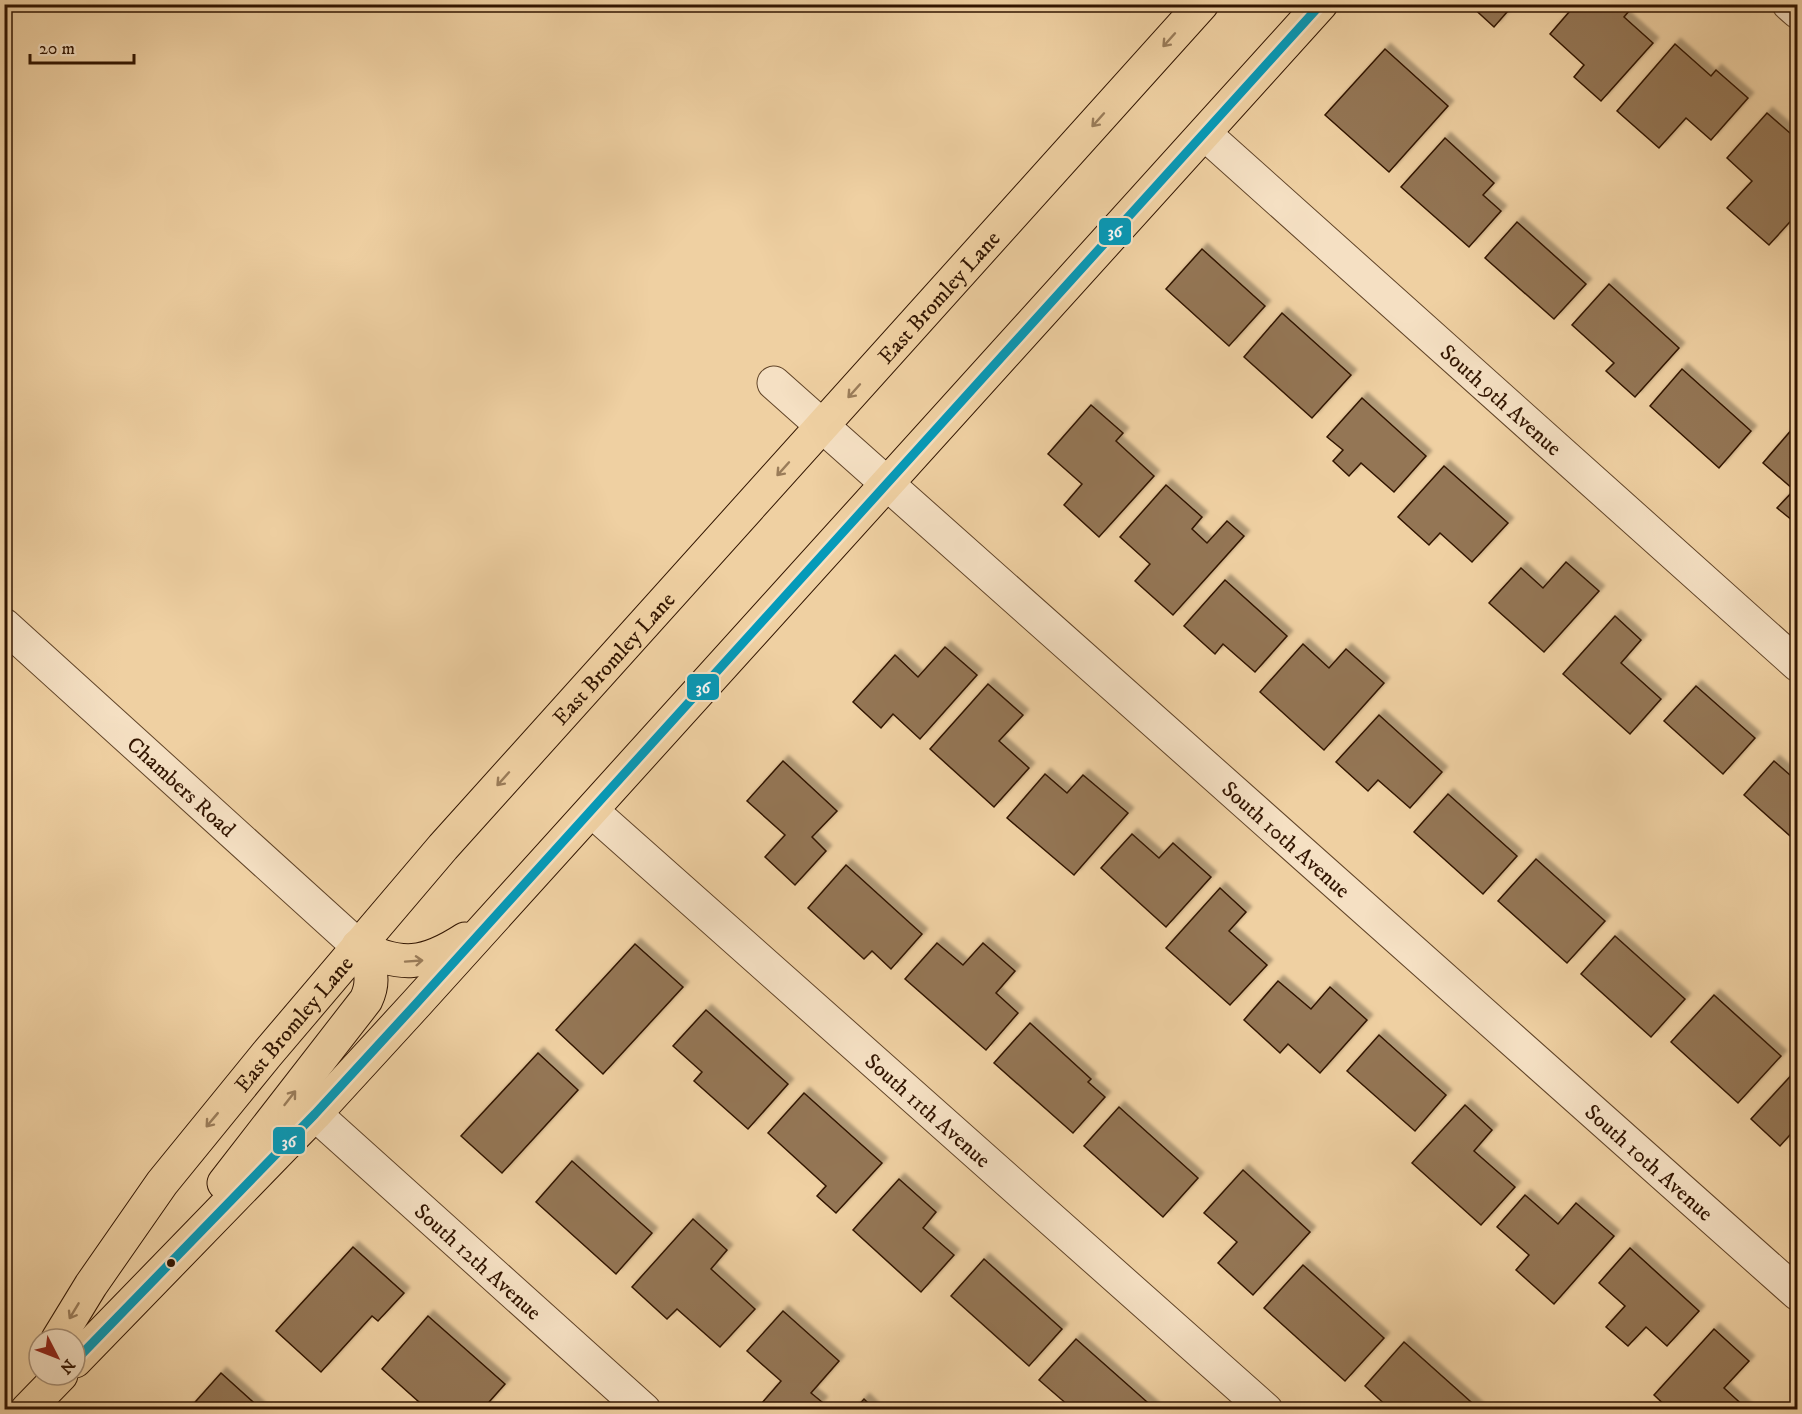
<svg xmlns="http://www.w3.org/2000/svg" width="1802" height="1414" font-family="'IM FELL DW Pica',serif">
  <style>
    .building { fill: #947654; stroke: #321500; stroke-width: 1.5; filter: url(#shadow) }
    .lines { fill: none; stroke-linecap: round; stroke-linejoin: round }
    .minor-casing { stroke: #614428; stroke-width: 35 }
    .major-casing { stroke: #321500; stroke-width: 35 }
    .minor { stroke: #f5e0c3; stroke-width: 33 }
    .major { stroke: #efd0a2; stroke-width: 33 }
    .bus-1-casing { stroke: #f5e0c3; stroke-width: 14 }
    .bus-1 { stroke: #059ab9; stroke-width: 9 }
    .oneway { stroke: #9a7c59 }
    .bus-dot { fill: #321500; stroke: #f5e0c3; stroke-width: 2 }
    .labels { text-anchor: middle; stroke-width: 5; stroke-linejoin: round; paint-order: stroke }
    .street-label { font-size: 22px; fill: #321500; stroke: #f5e0c3 }
    .line-badge { stroke: #f5e0c3; stroke-width: 2 }
    .badge-label { font-size: 16px; text-anchor: middle; font-weight: bold; fill: #fff }
  </style>
  <defs>
    <filter id="shadow"><feDropShadow dx="5.5" dy="-5.5" stdDeviation="1.5" flood-color="#0004"/></filter>
  </defs>
  <rect width="100%" height="100%" fill="#efd0a2"/>
  <filter id="stains"><feTurbulence type="fractalNoise" baseFrequency=".00333" numOctaves="4"/><feColorMatrix values="0 0 0 0 .2 0 0 0 0 .09 0 0 0 0 .02 0 0 0 .5 -.17"/></filter>
  <radialGradient id="worn" r=".72"><stop offset=".6" stop-color="#630" stop-opacity="0"/><stop offset="1" stop-color="#630" stop-opacity=".3"/></radialGradient>
  <g class="building">
    <polygon points="1469,4 1514,4 1494,27"/>
    <polygon points="1576,4 1635,4 1624,17 1653,43 1601,101 1574,77 1584,65 1550,34"/>
    <polygon points="1675,44 1711,76 1716,70 1748,98 1711,140 1686,118 1659,148 1617,111"/>
    <polygon points="1385,49 1448,106 1389,172 1325,115"/>
    <polygon points="1767,113 1798,140 1798,146 1791,153 1798,159 1798,213 1769,245 1727,208 1752,181 1727,158"/>
    <polygon points="1445,138 1494,183 1483,195 1501,211 1469,247 1401,187"/>
    <polygon points="1517,222 1586,284 1554,319 1485,258"/>
    <polygon points="1202,249 1265,306 1229,346 1166,289"/>
    <polygon points="1609,284 1679,348 1635,397 1606,371 1614,363 1572,325"/>
    <polygon points="1282,313 1351,375 1312,418 1244,357"/>
    <polygon points="1682,369 1751,431 1719,468 1650,406"/>
    <polygon points="1362,398 1426,456 1394,492 1361,463 1349,476 1333,461 1343,450 1327,437"/>
    <polygon points="1091,405 1123,433 1116,441 1154,476 1099,537 1064,505 1082,484 1048,454"/>
    <polygon points="1793,428 1798,432 1798,525 1777,508 1794,490 1763,463"/>
    <polygon points="1444,466 1508,523 1472,562 1440,533 1429,545 1398,517"/>
    <polygon points="1166,485 1202,517 1192,529 1207,543 1227,521 1244,536 1173,615 1135,581 1150,564 1120,537"/>
    <polygon points="1566,562 1599,591 1544,652 1489,603 1521,568 1543,588"/>
    <polygon points="1225,580 1287,636 1255,672 1223,644 1215,654 1184,626"/>
    <polygon points="1615,616 1641,640 1621,663 1661,699 1630,734 1563,674"/>
    <polygon points="1303,644 1329,668 1346,649 1384,683 1324,750 1260,692"/>
    <polygon points="945,647 977,675 920,739 893,714 881,728 853,702 895,655 918,677"/>
    <polygon points="988,684 1023,715 999,741 1029,768 994,807 930,749"/>
    <polygon points="1696,686 1755,738 1723,774 1664,721"/>
    <polygon points="1379,715 1442,772 1410,808 1378,780 1368,791 1336,762"/>
    <polygon points="783,761 837,811 812,837 826,851 795,885 765,857 785,835 747,801"/>
    <polygon points="1774,761 1798,782 1798,843 1744,795"/>
    <polygon points="1045,774 1067,793 1083,775 1128,813 1074,875 1007,818"/>
    <polygon points="1448,794 1517,856 1483,894 1414,832"/>
    <polygon points="1132,834 1159,858 1173,843 1211,877 1166,927 1101,868"/>
    <polygon points="1536,859 1605,921 1567,963 1498,901"/>
    <polygon points="846,865 922,934 891,969 872,951 864,959 808,908"/>
    <polygon points="1220,888 1246,912 1229,931 1267,965 1230,1005 1166,948"/>
    <polygon points="1615,936 1685,999 1651,1037 1581,974"/>
    <polygon points="937,943 963,965 983,943 1015,971 996,993 1018,1013 986,1050 905,979"/>
    <polygon points="635,944 683,987 603,1074 556,1030"/>
    <polygon points="1278,981 1311,1009 1330,987 1367,1020 1320,1073 1288,1044 1280,1053 1244,1020"/>
    <polygon points="1714,995 1781,1056 1738,1103 1671,1042"/>
    <polygon points="706,1010 788,1084 748,1129 694,1081 702,1072 673,1046"/>
    <polygon points="1030,1023 1091,1079 1088,1082 1105,1097 1073,1133 994,1063"/>
    <polygon points="1379,1035 1446,1095 1415,1131 1347,1071"/>
    <polygon points="538,1053 578,1090 502,1173 461,1136"/>
    <polygon points="1798,1068 1798,1126 1780,1146 1751,1119"/>
    <polygon points="804,1093 882,1163 836,1213 817,1196 826,1186 768,1133"/>
    <polygon points="1465,1105 1492,1130 1474,1151 1515,1187 1481,1225 1412,1163"/>
    <polygon points="1119,1107 1198,1178 1163,1217 1084,1146"/>
    <polygon points="572,1161 652,1233 616,1274 536,1202"/>
    <polygon points="1243,1170 1310,1232 1253,1295 1218,1263 1237,1242 1204,1213"/>
    <polygon points="899,1179 936,1212 923,1228 954,1255 921,1292 853,1230"/>
    <polygon points="1525,1195 1558,1224 1576,1203 1614,1236 1554,1304 1516,1270 1529,1255 1497,1227"/>
    <polygon points="693,1219 727,1250 711,1269 755,1309 720,1347 677,1309 667,1319 632,1287"/>
    <polygon points="353,1247 404,1293 378,1321 372,1316 321,1372 276,1331"/>
    <polygon points="1630,1248 1699,1311 1667,1346 1646,1327 1628,1346 1606,1327 1625,1306 1599,1283"/>
    <polygon points="984,1259 1062,1329 1029,1366 951,1296"/>
    <polygon points="1303,1265 1384,1338 1345,1381 1264,1308"/>
    <polygon points="783,1311 839,1361 811,1393 822,1402 815,1410 767,1410 761,1404 781,1381 747,1351"/>
    <polygon points="428,1316 505,1384 482,1410 428,1410 382,1369"/>
    <polygon points="1714,1329 1749,1361 1724,1388 1748,1410 1670,1410 1654,1395"/>
    <polygon points="1076,1339 1155,1409 1155,1410 1066,1410 1069,1406 1039,1380"/>
    <polygon points="1404,1342 1480,1410 1391,1410 1365,1386"/>
    <polygon points="221,1373 262,1410 188,1410"/>
    <polygon points="864,1399 875,1410 854,1410"/>
  </g>
  <g class="lines">
    <defs>
      <g id="minor">
        <polyline points="1789,4 1798,12"/>
        <path id="s1" d="M1205,134L1798,665"/>
        <path id="s2" d="M774,383L1798,1294"/>
        <path id="s3" d="M4,625L358,946"/>
        <path id="s4" d="M592,811L1266,1410"/>
        <path id="s5" d="M315,1114L644,1410"/>
      </g>
      <g id="major">
        <path d="M358,946C401,968 425,965 465,939"/>
        <path d="M224,1183L366,1000C376,979 370,965 358,946"/>
        <path id="s6" d="M58,1339L91,1285L162,1183L267,1054L443,847L1202,4"/>
        <polyline points="75,1361 315,1114 415,1005 1321,4"/>
        <polyline points="27,1410 61,1375"/>
      </g>
    </defs>
    <use href="#minor" class="minor-casing"/>
    <use href="#major" class="major-casing"/>
    <use href="#minor" class="minor"/>
    <use href="#major" class="major"/>
    <defs>
      <polyline id="bus-1" points="75,1361 315,1114 415,1005 1321,4"/>
    </defs>
    <use href="#bus-1" class="bus-1-casing"/>
    <use href="#bus-1" class="bus-1"/>
  </g>
  <defs><path id="oneway-shaft" d="M-6 0H5M1.5-3L5.5 0L1.5 3" fill="none" stroke-width="1.6" stroke-linecap="round" stroke-linejoin="round" transform="scale(1.5)"/></defs>
  <g class="oneway">
    <use href="#oneway-shaft" transform="translate(1169 40) rotate(132)"/>
    <use href="#oneway-shaft" transform="translate(1098 120) rotate(132)"/>
    <use href="#oneway-shaft" transform="translate(854 391) rotate(132)"/>
    <use href="#oneway-shaft" transform="translate(783 469) rotate(132)"/>
    <use href="#oneway-shaft" transform="translate(503 779) rotate(132)"/>
    <use href="#oneway-shaft" transform="translate(414 961) rotate(-4)"/>
    <use href="#oneway-shaft" transform="translate(290 1098) rotate(-52)"/>
    <use href="#oneway-shaft" transform="translate(212 1120) rotate(130)"/>
    <use href="#oneway-shaft" transform="translate(74 1311) rotate(121)"/>
  </g>
  <circle class="bus-dot" cx="171" cy="1263" r="5"/>
  <g class="labels">
    <g class="street-label">
      <text dy="8" stroke="none"><textPath href="#s6" startOffset="1366">East Bromley Lane</textPath></text>
      <text dy="8" stroke="none"><textPath href="#s1" startOffset="398">South 9th Avenue</textPath></text>
      <text dy="8" stroke="none"><textPath href="#s6" startOffset="880">East Bromley Lane</textPath></text>
      <text dy="8" stroke="none"><textPath href="#s3" startOffset="240">Chambers Road</textPath></text>
      <text dy="8" stroke="none"><textPath href="#s2" startOffset="686">South 10th Avenue</textPath></text>
      <text dy="8" stroke="none"><textPath href="#s6" startOffset="394">East Bromley Lane</textPath></text>
      <text dy="8" stroke="none"><textPath href="#s4" startOffset="450">South 11th Avenue</textPath></text>
      <text dy="8" stroke="none"><textPath href="#s2" startOffset="1172">South 10th Avenue</textPath></text>
      <text dy="8" stroke="none"><textPath href="#s5" startOffset="220">South 12th Avenue</textPath></text>
    </g>
  </g>
  <g class="line-badge">
    <rect x="1098" y="217" width="34" height="29" rx="6" fill="#059ab9"/>
    <rect x="686" y="673" width="34" height="28" rx="6" fill="#059ab9"/>
    <rect x="272" y="1126" width="34" height="29" rx="6" fill="#059ab9"/>
  </g>
  <g class="badge-label">
    <text x="1115" y="237">36</text>
    <text x="703" y="693">36</text>
    <text x="289" y="1147">36</text>
  </g>
  <rect width="1802" height="1414" fill="none" stroke="#efd0a2" stroke-width="24"/>
  <rect x="6" y="6" width="1790" height="1402" fill="none" stroke="#321500" stroke-width="3"/>
  <rect x="12" y="12" width="1778" height="1390" fill="none" stroke="#321500" stroke-width="1.5"/>
  <g transform="translate(57 1357) rotate(132)"><circle r="28" fill="#f5e0c3" stroke="#a78f75" stroke-width="1.5"/>
  <path d="M0-4.5L10 22L0 15L-10 22Z" fill="#8f2418"/>
  <text y="-9" font-size="16" font-weight="bold" text-anchor="middle" fill="#321500">N</text>
  </g>
  <path d="M30 54v9h104v-9" fill="none" stroke="#321500" stroke-width="3"/>
  <text x="39" y="54" font-size="18" fill="#321500" stroke="#f5e0c3" stroke-width="4.5" paint-order="stroke">20 m</text>
  <rect width="100%" height="100%" filter="url(#stains)"/>
  <rect width="100%" height="100%" fill="url(#worn)"/>
</svg>
